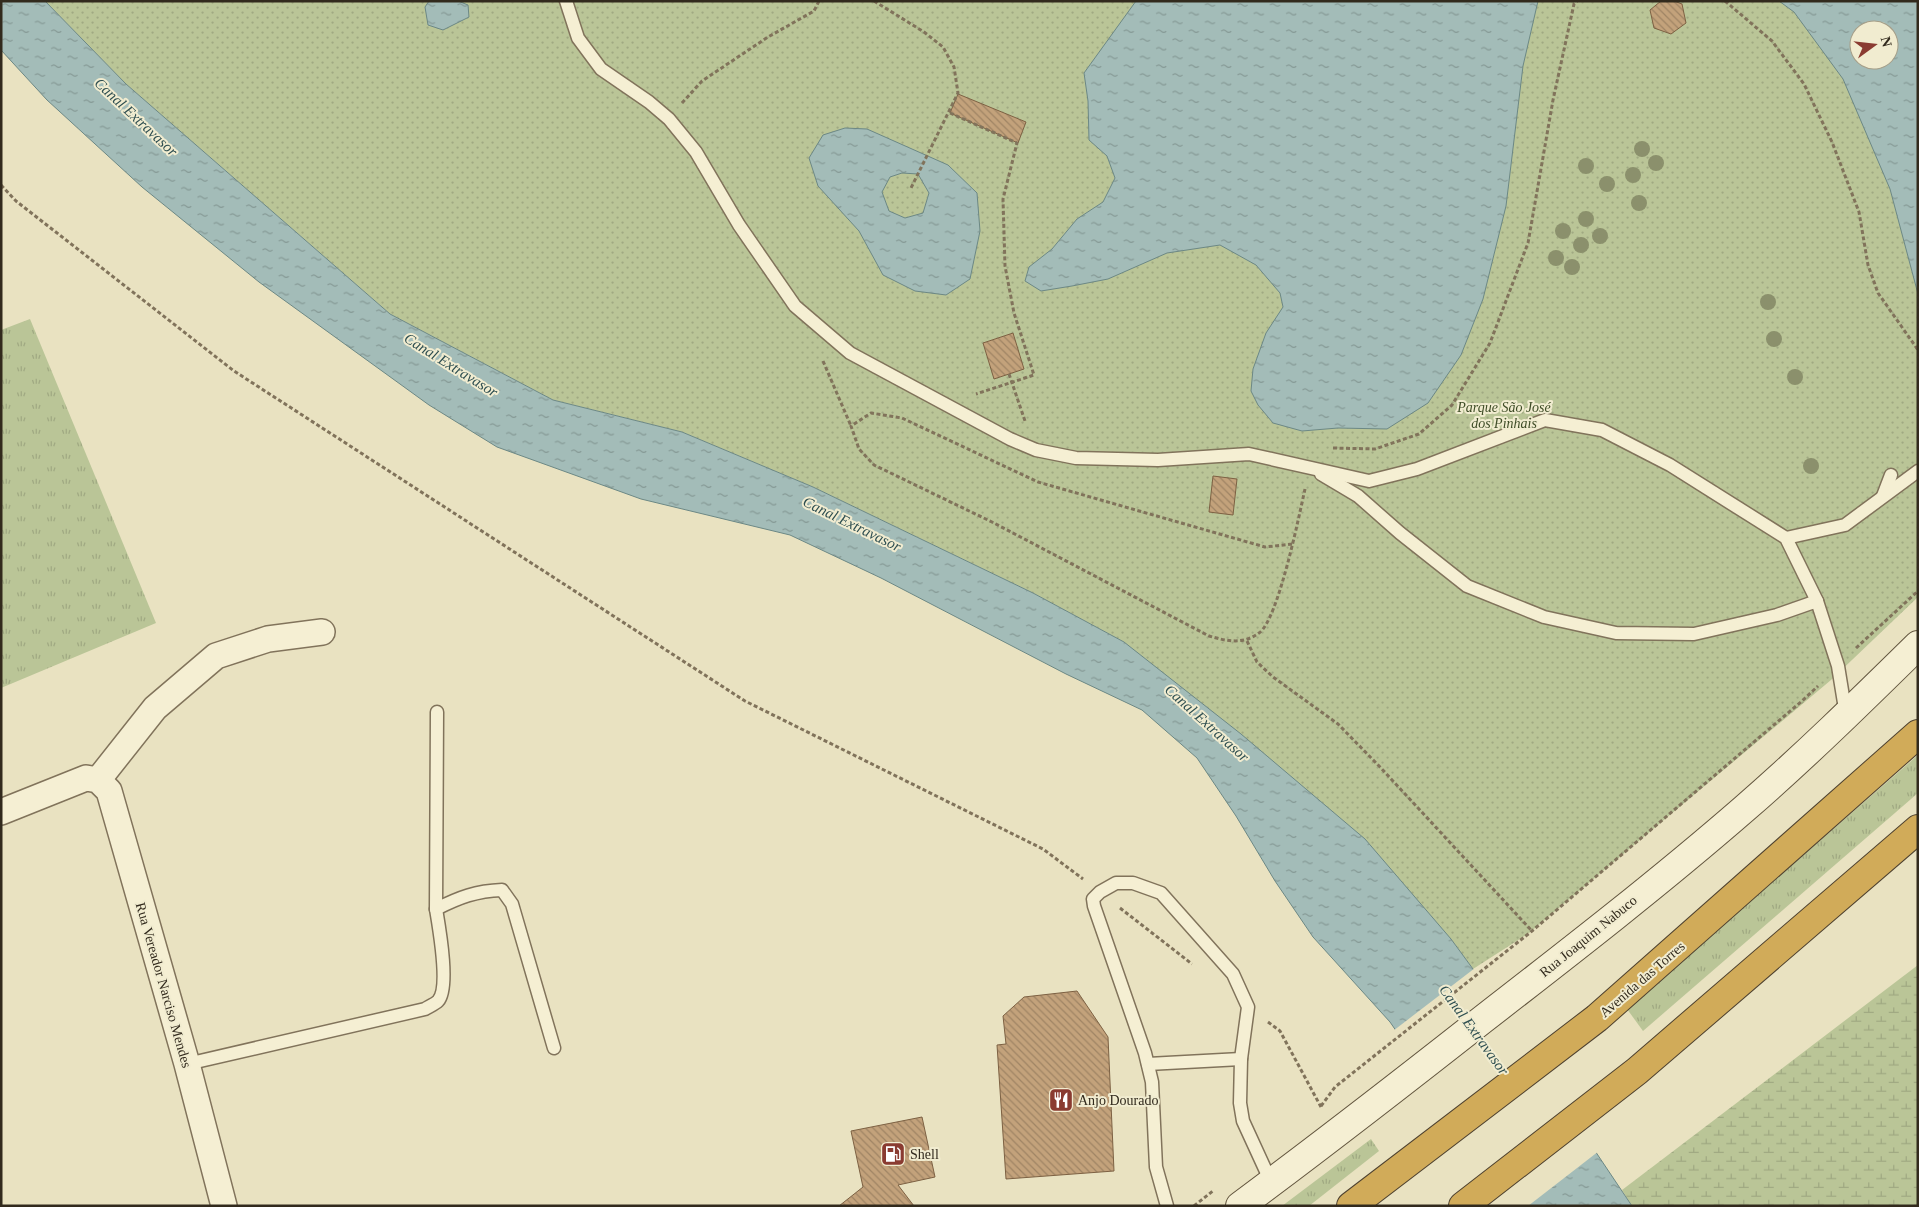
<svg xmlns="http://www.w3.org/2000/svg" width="1919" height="1207" font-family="'Times New Roman',serif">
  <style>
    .grass { fill: url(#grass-tufts) }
    .wetland { fill: url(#wetland-marsh) }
    .park { fill: url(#park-dots); fill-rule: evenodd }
    .water { fill: url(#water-ripples); stroke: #6c8885; fill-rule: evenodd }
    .pier { fill: #e9e2c1 }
    .building { fill: url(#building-back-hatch); stroke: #7d6143 }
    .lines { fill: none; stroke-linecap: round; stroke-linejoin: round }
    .lane-casing { stroke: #81735b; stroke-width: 15 }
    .street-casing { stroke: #81735b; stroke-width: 28 }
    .secondary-casing { stroke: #62553e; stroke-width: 30 }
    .highway-casing { stroke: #4e412f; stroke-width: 30 }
    .path { stroke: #81735b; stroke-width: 3; stroke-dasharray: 4 2.5; stroke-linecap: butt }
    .lane { stroke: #f5efd3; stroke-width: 12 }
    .street { stroke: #f5efd3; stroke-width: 25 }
    .secondary { stroke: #f5efd3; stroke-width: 28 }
    .highway { stroke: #d1ab59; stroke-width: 28 }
    .tree { fill: #8b906c }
    .labels { text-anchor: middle; stroke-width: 4; stroke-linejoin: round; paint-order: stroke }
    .park-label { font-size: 14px; font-style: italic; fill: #3e4c26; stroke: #f1ecd0 }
    .street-label { font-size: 14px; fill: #322a1d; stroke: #f1ecd0 }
    .poi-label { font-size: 14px; fill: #322a1d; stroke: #f1ecd0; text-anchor: start }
    .water-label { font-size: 15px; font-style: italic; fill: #2e4e50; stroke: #f1ecd0 }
  </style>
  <defs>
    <pattern id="grass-tufts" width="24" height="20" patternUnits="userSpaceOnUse" patternTransform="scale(1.25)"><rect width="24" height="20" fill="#bac597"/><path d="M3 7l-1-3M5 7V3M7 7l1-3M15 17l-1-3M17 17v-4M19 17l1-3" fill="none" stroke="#a0a982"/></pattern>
    <pattern id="wetland-marsh" width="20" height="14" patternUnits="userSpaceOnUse" patternTransform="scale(1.25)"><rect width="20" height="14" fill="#bac597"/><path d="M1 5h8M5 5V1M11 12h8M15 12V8" fill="none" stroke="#a0a982"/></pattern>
    <pattern id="park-dots" width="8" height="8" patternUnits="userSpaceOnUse" patternTransform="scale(1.25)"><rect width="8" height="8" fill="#bac597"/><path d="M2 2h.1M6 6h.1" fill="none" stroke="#a0a982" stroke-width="1.8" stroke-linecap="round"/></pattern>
    <pattern id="water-ripples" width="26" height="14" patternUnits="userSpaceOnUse" patternTransform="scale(1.25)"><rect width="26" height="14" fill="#a3bcb8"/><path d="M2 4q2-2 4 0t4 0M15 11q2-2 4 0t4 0" fill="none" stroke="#859995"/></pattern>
    <pattern id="building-back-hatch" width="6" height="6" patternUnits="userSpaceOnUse" patternTransform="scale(1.25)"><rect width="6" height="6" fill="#c3a27b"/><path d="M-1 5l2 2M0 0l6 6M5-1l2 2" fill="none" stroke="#9f8464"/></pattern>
  </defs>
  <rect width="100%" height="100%" fill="#e9e2c1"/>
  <g class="grass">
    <polygon points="30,319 156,623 1,688 1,330"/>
    <polygon points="1918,755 1918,793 1643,1031 1627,1009"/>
    <polygon points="1371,1139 1379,1151 1309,1206 1282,1206"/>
  </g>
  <polygon class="wetland" points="1918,965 1918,1206 1632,1206 1622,1190"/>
  <path class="park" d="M45,1H1918V597L1831,680L1529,933L1473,969L1451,939L1124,642L1033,593L813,487L682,432L553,400L390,314L126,84ZM1859,30H1889V60H1859Z"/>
  <g class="water">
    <polygon points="1,1 45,1 126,84 390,314 553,400 682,432 813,487 1033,593 1124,642 1241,734 1365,839 1451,939 1473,969 1632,1206 1517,1206 1390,1022 1313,937 1275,881 1236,816 1197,758 1142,710 1066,674 881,578 790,535 641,499 497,447 429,405 259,282 142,187 47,100 1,50"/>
    <polygon points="429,1 458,1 468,5 469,17 443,30 428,25 425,7"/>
    <polygon points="1136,1 1538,1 1523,66 1506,206 1483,299 1461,355 1428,403 1387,429 1338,428 1302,431 1273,423 1258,405 1251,391 1253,369 1266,333 1283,307 1280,293 1256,265 1220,245 1167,253 1108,279 1072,286 1041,291 1025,281 1029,267 1052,249 1077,219 1103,202 1115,178 1107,156 1089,140 1088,101 1084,73"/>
    <path d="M1779,1H1918V294L1890,189L1843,79L1794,12ZM1859,30H1889V60H1859Z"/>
    <path d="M845,128L867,129L948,165L977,193L980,231L970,279L946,295L915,291L883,275L859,231L818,186L809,158L823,135ZM902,173L918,174L929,193L923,213L905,218L889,211L882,192L890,177Z"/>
  </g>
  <polygon class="pier" points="1475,968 1599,1151 1528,1206 1514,1206 1393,1031"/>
  <g class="building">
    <polygon points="1661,1 1674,1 1682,4 1686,23 1671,34 1654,28 1650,10"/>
    <polygon points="958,94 1026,122 1018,143 950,113"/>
    <polygon points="1013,333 1024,369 994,379 983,343"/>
    <polygon points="1213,476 1237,479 1233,515 1209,512"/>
    <polygon points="1077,991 1108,1037 1114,1171 1006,1179 997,1045 1006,1044 1003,1016 1024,997"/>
    <polygon points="922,1117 935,1177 898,1185 914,1206 839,1206 863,1187 851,1131"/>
  </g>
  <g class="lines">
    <defs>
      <g id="lane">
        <polyline points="566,1 578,38 601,69 649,102 669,119 696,152 739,225 795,306 850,353 1010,439 1036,450 1076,458 1158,460 1249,454 1369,481 1417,469 1545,420 1602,430 1670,465 1786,538 1817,601 1838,666 1846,715"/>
        <polyline points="1321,474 1358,496 1400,533 1467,586 1544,617 1616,633 1694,634 1777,615 1817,601"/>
        <polyline points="1883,496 1891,475"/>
        <polyline points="1786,538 1845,525 1918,471"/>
        <path d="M436,909C460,897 476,891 502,890L512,904L554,1048"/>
        <path d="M187,1064L425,1009C428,1007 435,1004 438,1001C450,988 439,927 436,909L437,712"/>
        <polyline points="1148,1064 1241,1059"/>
        <polyline points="1167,1206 1156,1167 1152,1082 1145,1053 1094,906 1093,899 1100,892 1116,883 1133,883 1161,893 1233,974 1248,1007 1241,1059 1240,1103 1243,1121 1271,1182"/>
      </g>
      <g id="street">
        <polyline points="98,780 155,708 216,656 268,639 322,632"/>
        <polyline points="1,812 86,778 98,780 109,791 187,1064 224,1206"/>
      </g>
      <path id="secondary" d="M1240,1206C1322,1145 1402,1083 1482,1020C1571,951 1660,882 1744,809C1804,757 1861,701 1918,645"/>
      <g id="highway">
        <polyline points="1351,1206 1597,1018 1918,734"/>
        <polyline points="1463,1206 1637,1071 1918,829"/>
      </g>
    </defs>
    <use href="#lane" class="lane-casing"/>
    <use href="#street" class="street-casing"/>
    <use href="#secondary" class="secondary-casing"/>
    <use href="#highway" class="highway-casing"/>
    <g class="path">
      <polyline points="874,1 924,32 943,47 954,67 958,93 910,190"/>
      <polyline points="1725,1 1772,41 1804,84 1832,142 1859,212 1868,265 1878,293 1918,350"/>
      <polyline points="682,103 702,81 768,37 814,11 819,1"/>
      <polyline points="950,113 1017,143 1003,199 1005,266 1014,313 1034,375 976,394"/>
      <polyline points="1,185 16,201 234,371 745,701 1043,849 1083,879"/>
      <polyline points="823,361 851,426"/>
      <polyline points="1009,374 1025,421"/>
      <polyline points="1333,448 1375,449 1419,434 1452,405 1490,343 1528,243 1553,100 1574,4 1577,1"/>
      <path d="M1292,544L1265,547L1038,482L902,418L871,413L851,426L859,449L874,465L992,522L1209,636C1226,641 1243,645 1259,633C1278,620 1299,516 1305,489"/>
      <polyline points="1247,641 1257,662 1273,677 1338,724 1380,767 1532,931"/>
      <polyline points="1856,648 1918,591"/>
      <polyline points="1120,908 1192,964"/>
      <polyline points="1268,1022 1280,1031 1321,1107"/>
      <polyline points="1321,1106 1335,1087 1532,931 1802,701 1818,686"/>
      <polyline points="1194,1206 1214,1190"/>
    </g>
    <use href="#lane" class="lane"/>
    <use href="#street" class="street"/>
    <use href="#secondary" class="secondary"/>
    <use href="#highway" class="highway"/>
  </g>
  <g class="tree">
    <circle cx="1642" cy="149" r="8"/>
    <circle cx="1656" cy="163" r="8"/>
    <circle cx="1586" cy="166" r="8"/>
    <circle cx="1633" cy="175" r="8"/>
    <circle cx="1607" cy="184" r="8"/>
    <circle cx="1639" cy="203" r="8"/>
    <circle cx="1586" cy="219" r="8"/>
    <circle cx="1563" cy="231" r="8"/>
    <circle cx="1600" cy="236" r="8"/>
    <circle cx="1581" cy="245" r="8"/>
    <circle cx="1556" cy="258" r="8"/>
    <circle cx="1572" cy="267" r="8"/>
    <circle cx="1768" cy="302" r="8"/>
    <circle cx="1774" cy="339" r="8"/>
    <circle cx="1795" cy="377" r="8"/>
    <circle cx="1811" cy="466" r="8"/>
  </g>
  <defs>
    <symbol id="restaurant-square" viewBox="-11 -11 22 22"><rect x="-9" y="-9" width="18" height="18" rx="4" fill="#8a3b31" stroke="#f1ecd0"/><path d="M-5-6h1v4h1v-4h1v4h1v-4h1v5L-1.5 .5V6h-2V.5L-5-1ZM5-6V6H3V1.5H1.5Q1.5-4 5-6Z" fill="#fff"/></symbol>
    <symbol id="fuel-square" viewBox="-11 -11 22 22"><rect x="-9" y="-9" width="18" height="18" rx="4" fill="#8a3b31" stroke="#f1ecd0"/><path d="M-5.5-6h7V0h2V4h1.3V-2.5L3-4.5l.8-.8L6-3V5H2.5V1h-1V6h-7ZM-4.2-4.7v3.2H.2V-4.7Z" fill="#fff"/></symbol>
  </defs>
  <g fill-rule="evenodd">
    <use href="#restaurant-square" x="1047" y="1086" width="28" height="28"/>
    <use href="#fuel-square" x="879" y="1140" width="28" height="28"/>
  </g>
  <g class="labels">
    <g class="park-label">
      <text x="1504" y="412">Parque São José<tspan x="1504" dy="16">dos Pinhais</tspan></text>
    </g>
    <g class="street-label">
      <text transform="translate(1588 936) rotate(-39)" y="5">Rua Joaquim Nabuco</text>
      <text transform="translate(1642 979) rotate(-41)" y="5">Avenida das Torres</text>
      <text transform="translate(164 985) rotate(74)" y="5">Rua Vereador Narciso Mendes</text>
    </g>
    <g class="poi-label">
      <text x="1078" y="1105">Anjo Dourado</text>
      <text x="910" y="1159">Shell</text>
    </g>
    <g class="water-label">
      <text transform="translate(136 117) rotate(43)" y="5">Canal Extravasor</text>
      <text transform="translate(451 365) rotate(32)" y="5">Canal Extravasor</text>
      <text transform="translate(852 524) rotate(26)" y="5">Canal Extravasor</text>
      <text transform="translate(1207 723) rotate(42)" y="5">Canal Extravasor</text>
      <text transform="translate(1474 1030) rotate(54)" y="5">Canal Extravasor</text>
    </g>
  </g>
  <rect width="1919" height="1207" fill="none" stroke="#322a1d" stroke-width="5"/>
  <g transform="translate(1874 45) rotate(75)"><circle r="24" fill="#f1ecd0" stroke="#a59e88"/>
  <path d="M0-4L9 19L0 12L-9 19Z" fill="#8a3b31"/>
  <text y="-8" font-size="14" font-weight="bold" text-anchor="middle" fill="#322a1d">N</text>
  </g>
</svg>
